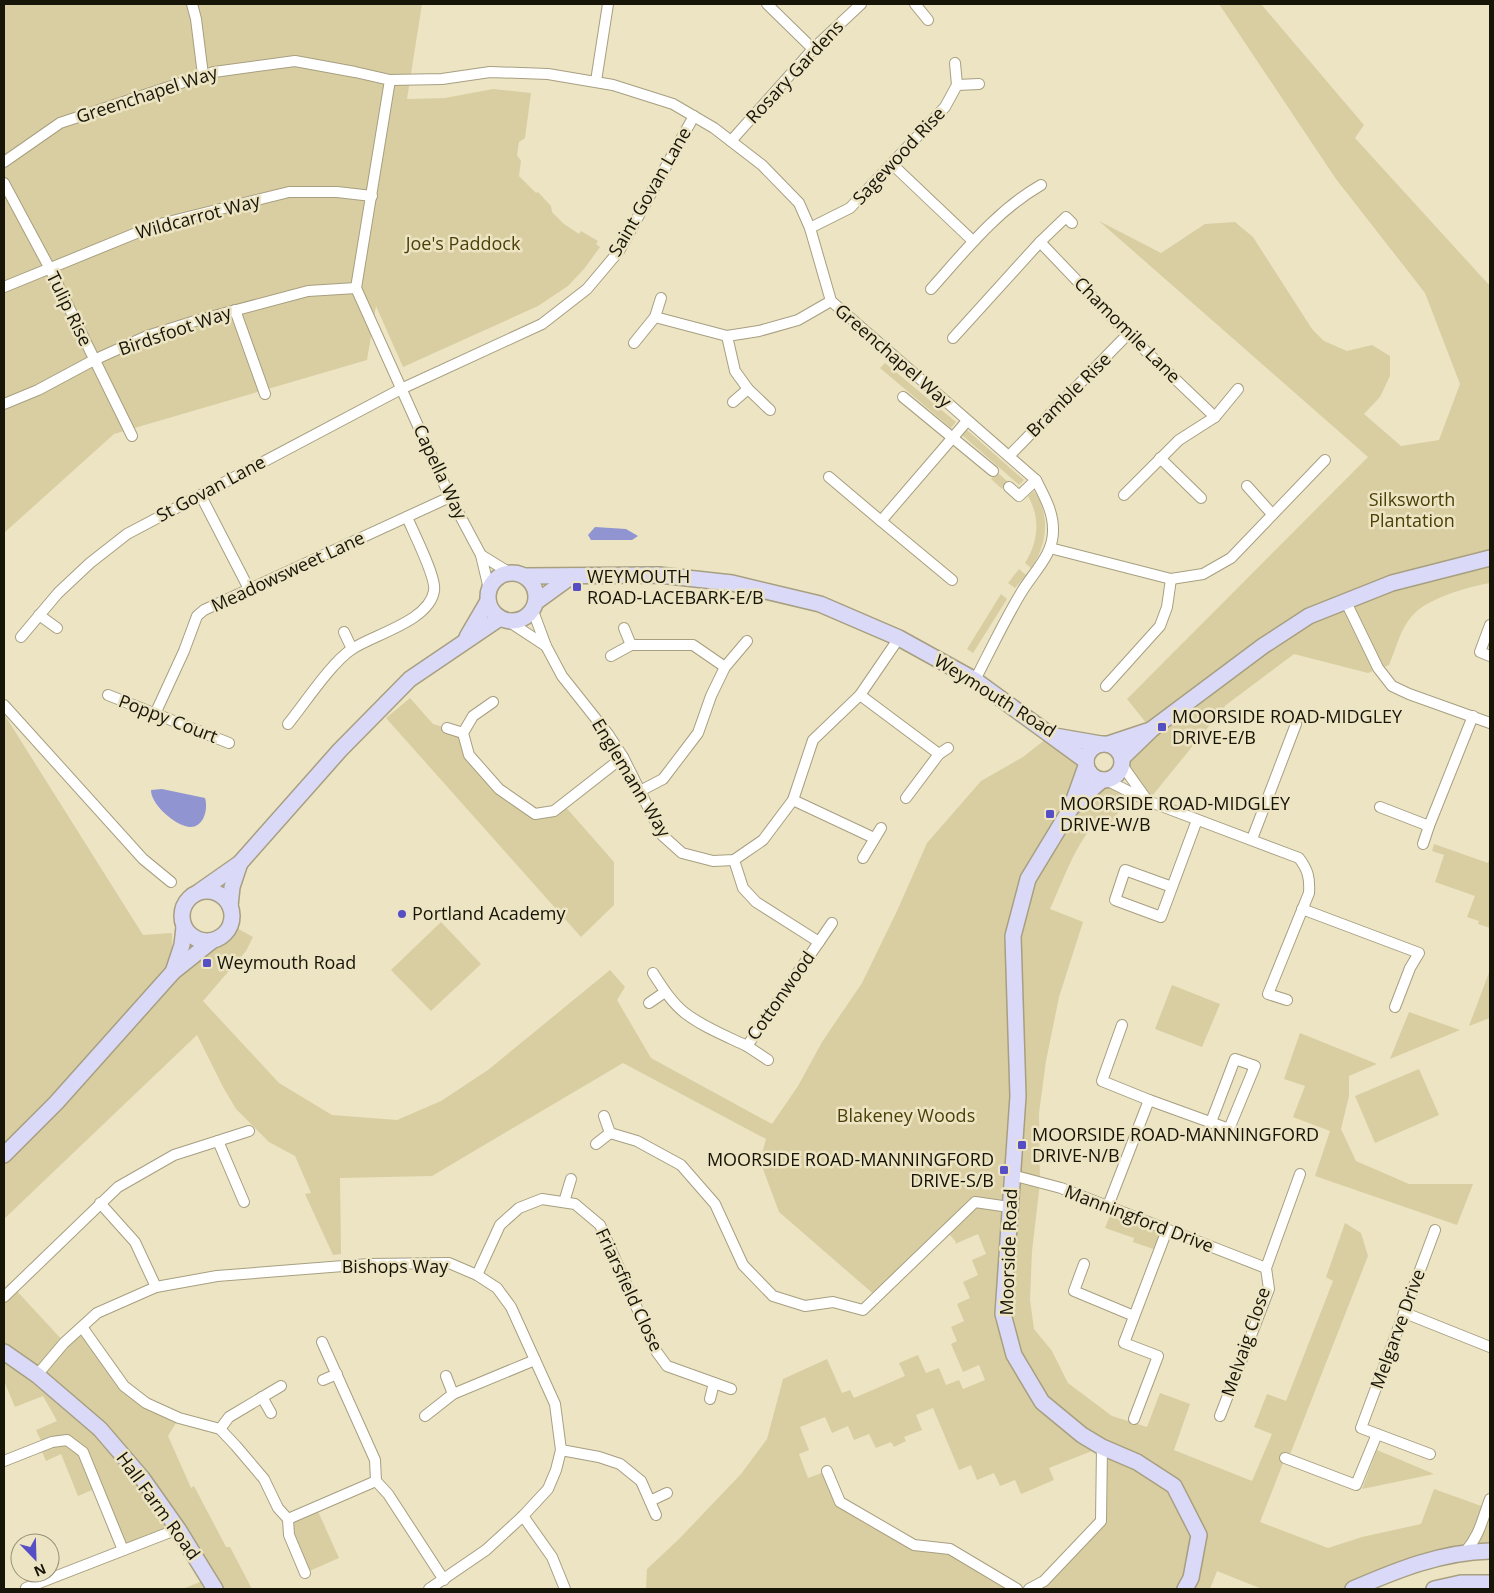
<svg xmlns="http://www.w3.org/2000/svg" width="1494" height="1593" font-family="'Open Sans',sans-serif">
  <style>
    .green { fill: #d9cea1 }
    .water { fill: #9094d1 }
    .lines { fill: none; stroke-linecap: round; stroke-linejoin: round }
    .street-casing { stroke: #a79f80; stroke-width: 12 }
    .secondary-casing { stroke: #a79f80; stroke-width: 18 }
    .street { stroke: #fff; stroke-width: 10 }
    .secondary { stroke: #dadaf8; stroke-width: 15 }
    .poi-dot { fill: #564ec5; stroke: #ece4c3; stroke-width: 2 }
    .labels { text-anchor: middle; stroke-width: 5; stroke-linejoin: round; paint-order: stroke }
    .street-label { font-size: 18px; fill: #171408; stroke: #ece4c3 }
    .park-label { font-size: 18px; fill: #4b3f07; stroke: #ece4c3 }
    .poi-label { font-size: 18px; fill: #171408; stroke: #ece4c3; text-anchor: start }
  </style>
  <rect width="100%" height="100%" fill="#ece4c3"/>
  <g class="green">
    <polygon points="4,4 422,4 407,99 445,98 493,89 531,93 525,138 519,142 517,155 521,161 519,176 536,193 538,192 551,206 552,212 564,224 579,234 581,231 598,241 596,244 600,247 584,269 568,286 538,306 403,367 376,306 367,360 114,434 4,533"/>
    <path d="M1219,4H1261L1364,125L1355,138L1490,286V583C1468,587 1427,598 1412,616C1400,629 1396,649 1389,665L1368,673L1294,654L1226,705L1148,801L1122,765L1151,729L1127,699L1368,457L1099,221L1161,253L1205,224L1235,222L1253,237L1312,329L1324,341L1347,351L1372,345L1390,356V376L1380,397L1364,414L1401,446L1439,440L1460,384L1425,293L1336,179Z"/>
    <polygon points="885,363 956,422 951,428 880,368"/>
    <polygon points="967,430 1024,480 1019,485 962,435"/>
    <polygon points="997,472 1008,482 1002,489 991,479"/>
    <path d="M1034,491C1051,515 1047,546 1031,568L1025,563C1038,542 1041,519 1028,496Z"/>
    <polygon points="1019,569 1026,575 1015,588 1008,583"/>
    <polygon points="1001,594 1007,599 973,653 967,649"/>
    <polygon points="410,698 433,724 463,733 469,755 499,789 535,814 563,804 614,862 614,905 581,937 386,718"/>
    <path d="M4,714L143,935L172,933L173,971C193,958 210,941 226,922L253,937L246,951L203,1001L279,1083L332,1115L397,1120L441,1101L488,1070L610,970L625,987L617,1000L651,1058L772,1124L798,1086L822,1042L862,983L897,911L927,843L981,781L1023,757L1051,735L1086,761L1072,807L1102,780L1133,793L1109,825L1095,823C1073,849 1064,879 1050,909L1083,922L1059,997L1046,1061L1039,1113L1040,1183L1032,1251L1030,1300L1034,1329L1052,1351L1068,1383L1112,1416L1147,1427L1160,1393L1190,1404L1174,1450L1252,1481L1272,1434L1254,1427L1267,1394L1286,1401L1333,1281L1326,1277L1345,1223L1361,1233L1368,1256L1291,1452L1285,1458L1260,1522L1328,1548L1362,1537L1421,1524L1434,1489L1487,1508L1490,1505V1551L1353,1589H1262L1217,1571L1210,1589H1029L1101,1521L1102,1447L1049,1468L1054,1480L1021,1494L1015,1480L1000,1486L994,1473L977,1480L971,1465L959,1470L933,1408L916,1415L922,1430L904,1437L906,1441L894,1447L891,1442L876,1448L869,1434L854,1440L848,1426L832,1433L825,1417L800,1427L809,1450L799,1454L808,1478L827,1471L840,1502L914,1545L950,1549L1017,1589H646L647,1569L679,1539L741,1474L767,1439L783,1379L827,1359L842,1393L850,1390L854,1398L905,1376L899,1363L918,1355L926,1373L939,1368L946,1385L959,1380L963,1389L985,1380L979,1365L963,1372L951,1344L957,1341L951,1327L964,1321L957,1304L970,1298L963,1282L978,1275L972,1260L986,1254L978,1234L955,1244L956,1242L946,1230L877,1297L779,1212L760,1161L766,1139L623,1063L432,1176L340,1178L341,1254L333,1255L305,1194L311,1193L295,1156L269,1142L236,1109L223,1087L197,1035L4,1219Z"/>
    <polygon points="1434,844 1488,863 1490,857 1490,928 1478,924 1479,921 1467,917 1475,896 1435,882 1444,855 1432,851"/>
    <polygon points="441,922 481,964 431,1011 391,970"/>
    <polygon points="1490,970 1490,1018 1469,1026"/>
    <polygon points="1172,985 1220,1004 1202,1047 1155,1029"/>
    <polygon points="1409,1012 1460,1030 1390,1059"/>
    <polygon points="1300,1033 1377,1064 1349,1076 1349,1096 1341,1129 1356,1161 1409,1184 1473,1184 1457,1225 1315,1176 1330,1131 1293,1117 1305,1086 1284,1079"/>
    <polygon points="1419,1069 1439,1115 1375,1143 1355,1096"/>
    <polygon points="1113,1208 1167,1230 1159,1251 1133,1242 1134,1238 1105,1228"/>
    <polygon points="14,1288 64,1342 82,1327 124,1386 179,1418 168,1436 191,1488 194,1486 226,1547 230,1547 252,1589 182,1589 208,1579 178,1529 123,1550 97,1488 78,1496 61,1454 46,1461 40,1447 43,1445 36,1430 57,1421 43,1396 15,1407 4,1381 4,1297"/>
    <polygon points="1377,1450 1434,1474 1362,1489"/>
    <polygon points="316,1507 339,1558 305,1573 288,1519"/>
  </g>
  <g class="water">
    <polygon points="595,527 626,529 638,536 632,540 591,540 588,535"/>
    <path d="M162,789L205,798C209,811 202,832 185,826C172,822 151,804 151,790Z"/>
  </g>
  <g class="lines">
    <defs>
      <g id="street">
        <polyline points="192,4 196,19 203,75"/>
        <polyline points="767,4 813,49"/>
        <polyline points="915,4 928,20"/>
        <polyline points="955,63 957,85"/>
        <polyline points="390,80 356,288 450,497 481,555 489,589"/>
        <polyline points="596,81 608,4"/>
        <polyline points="731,141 813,49 861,4"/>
        <path d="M4,162L60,123L214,72L295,61L355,72L390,80L442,79L490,72L548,74L613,85L673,104L714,128L762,165L799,203L810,228L831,301L1036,480C1044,496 1053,511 1053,529C1054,555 1033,572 1021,593C1004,621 990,651 975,680"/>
        <polyline points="893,165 973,241"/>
        <polyline points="4,183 49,267 132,436"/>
        <polyline points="810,228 850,208 945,107 957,85 979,84"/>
        <polyline points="1040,242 1066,217 1072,223"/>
        <polyline points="4,287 156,225 289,192 337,192 372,196"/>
        <path d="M931,289C965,251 996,211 1041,185"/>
        <polyline points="235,310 265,394"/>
        <polyline points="655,317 661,298"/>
        <polyline points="727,336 735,371 748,389 770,410"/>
        <polyline points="953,338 1040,242 1128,334 1215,417"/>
        <polyline points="634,343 655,317 727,336 759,331 798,320 831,301"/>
        <polyline points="903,397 993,471"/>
        <polyline points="733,402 748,389"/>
        <polyline points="4,404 38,390 94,360 147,336 195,321 308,291 356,288"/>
        <polyline points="1009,456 1128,334"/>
        <polyline points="1160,458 1201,498"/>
        <polyline points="829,477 881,521"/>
        <polyline points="1247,486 1272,514"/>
        <polyline points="1009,487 1019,496 1036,480"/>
        <polyline points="1124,495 1179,440 1215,417 1238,389"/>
        <polyline points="201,496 249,589"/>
        <polyline points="1050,548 1171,579 1167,607 1160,626 1106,686"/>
        <polyline points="481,555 510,573"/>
        <polyline points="1171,579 1203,574 1231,558 1325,460"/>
        <polyline points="952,580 881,521 967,421"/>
        <polyline points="1346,602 1378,668 1392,686 1409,694 1490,723"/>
        <polyline points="533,611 546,646 562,676 608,734 623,757 662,835 682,853 713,861 734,860 763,840 793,800 813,740 860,695 899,638"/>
        <polyline points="39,615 57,628"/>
        <polyline points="508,621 546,646"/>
        <polyline points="1490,625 1480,652 1490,656"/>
        <polyline points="624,628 631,645 693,645 725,667"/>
        <polyline points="344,632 352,649"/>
        <polyline points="21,637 58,593 90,563 127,534 401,389 542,324 587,289 619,251 694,116"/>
        <polyline points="611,656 631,645"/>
        <polyline points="108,695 229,743"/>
        <polyline points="860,695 939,754"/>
        <polyline points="493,702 473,716 463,733 469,755 499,789 535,814 554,811 623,757"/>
        <polyline points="4,705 143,859 171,882"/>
        <polyline points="155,714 184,651 197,616 204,610 450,497"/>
        <path d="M288,724C305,703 331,663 352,649C375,634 429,621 434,591C437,578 413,532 407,517"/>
        <polyline points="447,728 463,733"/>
        <polyline points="1122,765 1147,800"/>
        <path d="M1106,780L1148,801L1299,858C1308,870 1310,878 1309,893L1268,994L1287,1000"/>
        <polyline points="640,791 663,779 698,733 711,696 725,667 747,641"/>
        <polyline points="906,798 939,754 948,748"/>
        <polyline points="793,800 874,838"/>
        <polyline points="1380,807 1429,826 1473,716"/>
        <polyline points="1252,839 1296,724"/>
        <polyline points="1423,844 1429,826"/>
        <polyline points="863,858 881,828"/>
        <polyline points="1172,887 1125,870 1115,900 1161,917 1197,820"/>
        <polyline points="1302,909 1419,953 1410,968 1395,1007"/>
        <polyline points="819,942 832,923"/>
        <path d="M653,973C662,987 672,1003 685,1013C703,1027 726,1036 747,1046L819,942L756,902L743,888L734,860"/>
        <polyline points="649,1003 665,992"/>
        <polyline points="1122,1025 1102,1081 1149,1100"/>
        <polyline points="747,1046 768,1060"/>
        <polyline points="604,1116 610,1133 637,1141 681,1165 715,1204 743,1265 773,1296 805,1306 833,1302 863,1310 975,1202 1009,1207"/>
        <polyline points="218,1141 244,1202"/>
        <polyline points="596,1144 610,1133"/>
        <polyline points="1012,1175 1061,1188 1266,1268"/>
        <polyline points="564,1202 571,1179"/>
        <polyline points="100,1203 135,1242 156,1287"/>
        <polyline points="1108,1206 1149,1100 1229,1129 1255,1066 1235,1059 1211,1122"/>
        <polyline points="1084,1264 1074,1291 1134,1316"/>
        <polyline points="477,1275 500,1225 519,1208 542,1199 575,1204 600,1225 656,1351 667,1366 731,1389"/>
        <polyline points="4,1297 118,1187 174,1155 249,1131"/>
        <polyline points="1405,1313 1490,1347"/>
        <polyline points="82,1327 124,1386 146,1403 179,1418 220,1429 236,1446 264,1479 278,1508 288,1519 289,1535 305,1573"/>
        <polyline points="322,1342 375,1460 376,1481 388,1494 444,1580"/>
        <polyline points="37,1375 64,1343 97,1313 156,1287 217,1276 369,1264 449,1263 477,1275 497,1288 511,1307 555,1404 561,1450 556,1470 548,1489 523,1516 486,1550 429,1589"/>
        <polyline points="446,1376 453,1394"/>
        <polyline points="323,1380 337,1374"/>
        <polyline points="262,1397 271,1413"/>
        <polyline points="710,1399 714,1383"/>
        <polyline points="425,1416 453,1394 535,1360"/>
        <polyline points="1220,1416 1269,1289 1266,1268 1300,1174"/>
        <polyline points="1134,1419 1158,1356 1124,1343 1167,1230"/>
        <polyline points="220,1429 229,1417 281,1386"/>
        <polyline points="561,1450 599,1457 620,1464 641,1481 656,1515"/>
        <polyline points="1430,1454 1361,1428 1435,1230"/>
        <polyline points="1285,1458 1356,1485 1377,1434"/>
        <polyline points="4,1461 52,1442 67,1440 83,1452 123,1550"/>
        <polyline points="827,1471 840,1502 914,1545 950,1549 1017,1589"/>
        <polyline points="650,1501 667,1493"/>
        <polyline points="523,1516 552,1557 565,1589"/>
        <polyline points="288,1519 376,1481"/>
        <path d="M1465,1552C1480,1535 1482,1520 1490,1499"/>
        <polyline points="26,1588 178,1529"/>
        <polyline points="1029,1589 1044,1581 1101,1521 1102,1447"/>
      </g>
      <g id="secondary">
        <circle cx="512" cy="597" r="24"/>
        <polyline points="525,576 659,575 732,583 820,604 899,638 975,680 1086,761"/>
        <polyline points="536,602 572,576"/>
        <polyline points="467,637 488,601"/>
        <polyline points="1055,736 1101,744"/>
        <circle cx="1104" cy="762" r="18"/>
        <polyline points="1108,744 1147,731"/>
        <polyline points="1122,758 1152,729 1263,646 1309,616 1392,583 1490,558"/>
        <polyline points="1086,766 1071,808 1028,879 1013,936 1018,1096 1003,1314 1014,1355 1042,1402 1082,1435 1102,1447 1137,1462 1174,1486 1199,1535 1191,1578 1185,1589"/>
        <polyline points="1072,807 1102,780"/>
        <circle cx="207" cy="916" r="25"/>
        <polyline points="200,891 240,863 340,750 410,679 500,618"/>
        <polyline points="230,906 232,887 240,863"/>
        <polyline points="173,972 182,945 184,927"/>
        <polyline points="4,1155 56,1103 173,972 212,941"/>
        <polyline points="4,1352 37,1375 100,1429 142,1478 178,1529 215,1589"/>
        <path d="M1353,1589C1397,1570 1441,1552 1490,1551"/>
        <polyline points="1434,1589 1461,1583 1490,1583"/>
      </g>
    </defs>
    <use href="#street" class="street-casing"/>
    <use href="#secondary" class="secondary-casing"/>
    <use href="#street" class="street"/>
    <use href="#secondary" class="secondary"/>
  </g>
  <g class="poi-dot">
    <rect x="572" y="582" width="10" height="10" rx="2.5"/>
    <rect x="1157" y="722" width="10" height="10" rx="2.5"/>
    <rect x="1045" y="809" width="10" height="10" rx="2.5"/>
    <circle cx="402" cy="914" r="5"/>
    <rect x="202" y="958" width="10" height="10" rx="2.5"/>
    <rect x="1017" y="1140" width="10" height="10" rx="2.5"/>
    <rect x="999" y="1165" width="10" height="10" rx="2.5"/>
  </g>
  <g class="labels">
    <g class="street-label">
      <text transform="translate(795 72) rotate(-47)" y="6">Rosary Gardens</text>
      <text transform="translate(147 95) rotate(-18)" y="6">Greenchapel Way</text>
      <text transform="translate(899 156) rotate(-47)" y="6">Sagewood Rise</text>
      <text transform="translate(650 192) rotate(-60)" y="6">Saint Govan Lane</text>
      <text transform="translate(198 217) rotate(-15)" y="6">Wildcarrot Way</text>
      <text transform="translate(69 309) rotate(64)" y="6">Tulip Rise</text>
      <text transform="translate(1127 330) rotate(45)" y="6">Chamomile Lane</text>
      <text transform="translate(175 331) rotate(-19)" y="6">Birdsfoot Way</text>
      <text transform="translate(893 356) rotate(41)" y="6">Greenchapel Way</text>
      <text transform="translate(1069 395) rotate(-45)" y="6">Bramble Rise</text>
      <text transform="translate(440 472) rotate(65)" y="6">Capella Way</text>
      <text transform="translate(211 489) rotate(-28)" y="6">St Govan Lane</text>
      <text transform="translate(288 572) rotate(-25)" y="6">Meadowsweet Lane</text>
      <text transform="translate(995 696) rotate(32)" y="6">Weymouth Road</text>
      <text transform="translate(168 719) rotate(21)" y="6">Poppy Court</text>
      <text transform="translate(631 778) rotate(59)" y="6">Englemann Way</text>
      <text transform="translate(781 996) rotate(-55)" y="6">Cottonwood</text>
      <text transform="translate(1139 1219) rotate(21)" y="6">Manningford Drive</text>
      <text transform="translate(1009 1252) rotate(-88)" y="6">Moorside Road</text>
      <text x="395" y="1273">Bishops Way</text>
      <text transform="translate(629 1290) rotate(65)" y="6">Friarsfield Close</text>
      <text transform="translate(1398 1329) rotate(-70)" y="6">Melgarve Drive</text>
      <text transform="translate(1246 1342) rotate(-71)" y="6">Melvaig Close</text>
      <text transform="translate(158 1506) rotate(54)" y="6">Hall Farm Road</text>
    </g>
    <g class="park-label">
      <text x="463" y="250">Joe's Paddock</text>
      <text x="1412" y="506">Silksworth<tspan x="1412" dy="21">Plantation</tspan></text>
      <text x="906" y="1122">Blakeney Woods</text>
    </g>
    <g class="poi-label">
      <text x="587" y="583">WEYMOUTH<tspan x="587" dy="21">ROAD-LACEBARK-E/B</tspan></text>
      <text x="1172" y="723">MOORSIDE ROAD-MIDGLEY<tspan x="1172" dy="21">DRIVE-E/B</tspan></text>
      <text x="1060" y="810">MOORSIDE ROAD-MIDGLEY<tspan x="1060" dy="21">DRIVE-W/B</tspan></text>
      <text x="412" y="920">Portland Academy</text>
      <text x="217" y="969">Weymouth Road</text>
      <text x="1032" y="1141">MOORSIDE ROAD-MANNINGFORD<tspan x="1032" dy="21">DRIVE-N/B</tspan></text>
      <text x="994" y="1166" text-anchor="end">MOORSIDE ROAD-MANNINGFORD<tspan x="994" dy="21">DRIVE-S/B</tspan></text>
    </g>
  </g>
  <rect width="1494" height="1593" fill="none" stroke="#171408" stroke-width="10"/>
  <g transform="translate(35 1558) rotate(157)"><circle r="24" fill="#ece4c3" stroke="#979178"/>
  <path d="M0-4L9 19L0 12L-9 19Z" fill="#564ec5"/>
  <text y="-8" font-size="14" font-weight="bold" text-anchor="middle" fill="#171408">N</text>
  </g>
</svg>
